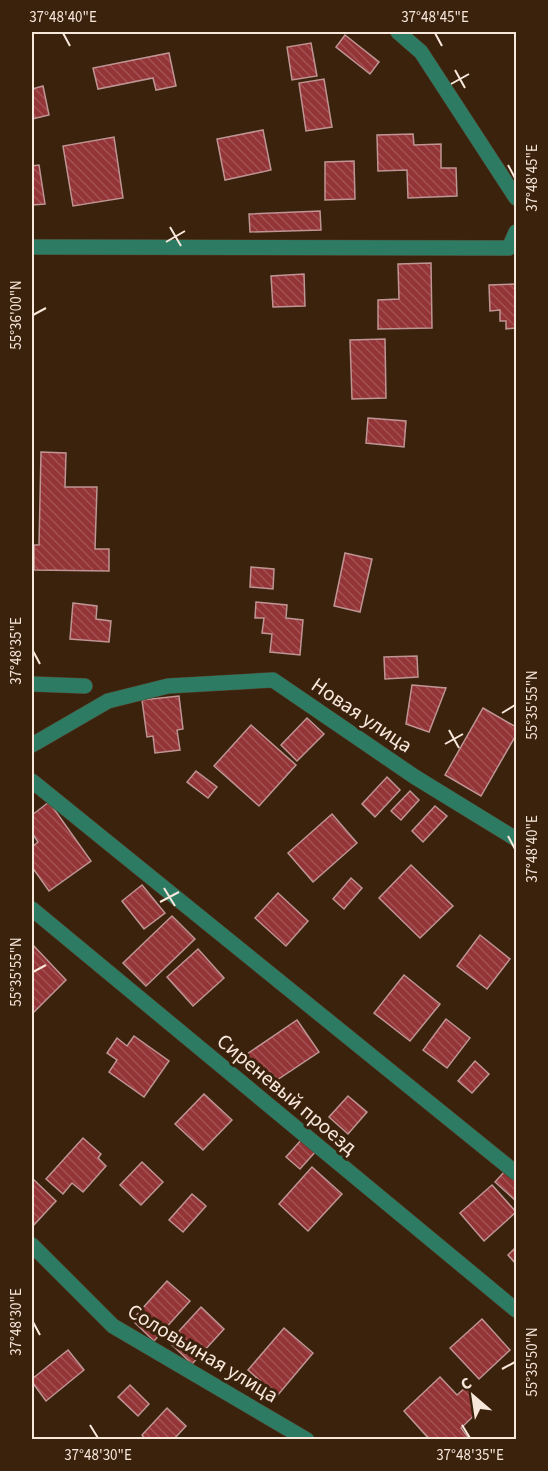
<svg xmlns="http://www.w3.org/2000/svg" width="548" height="1471" font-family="'Source Sans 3',sans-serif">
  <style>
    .building { fill: url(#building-back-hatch); stroke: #be9593; stroke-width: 1.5 }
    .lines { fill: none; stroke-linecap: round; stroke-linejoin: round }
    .minor-casing { stroke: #553e2a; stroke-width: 16 }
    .minor { stroke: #2e7b64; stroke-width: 15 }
    .ticks { fill: none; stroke: #f8e7db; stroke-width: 2 }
    .labels { text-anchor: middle; stroke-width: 6; stroke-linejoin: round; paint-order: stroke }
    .street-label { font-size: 21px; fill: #f8e7db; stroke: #3b220d }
    .neatline { fill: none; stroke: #f8e7db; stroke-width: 2 }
    .ticks-label { font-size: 15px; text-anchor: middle; fill: #f8e7db }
  </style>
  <defs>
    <pattern id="building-back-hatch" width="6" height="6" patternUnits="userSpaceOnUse" patternTransform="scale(1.5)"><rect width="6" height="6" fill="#933437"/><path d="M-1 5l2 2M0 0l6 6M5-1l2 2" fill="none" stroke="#a35153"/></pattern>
  </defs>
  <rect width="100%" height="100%" fill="#3b220d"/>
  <g class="building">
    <polygon points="345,35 379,62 370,74 336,47"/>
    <polygon points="311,43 317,76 292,80 287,47"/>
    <polygon points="169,53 176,86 156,90 153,78 98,89 93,68"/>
    <polygon points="324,79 332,127 306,131 299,83"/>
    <polygon points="43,86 49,115 32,119 32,89"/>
    <polygon points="263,130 271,170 225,180 217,139"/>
    <polygon points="413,134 414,145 441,144 441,168 456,168 457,196 408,198 407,170 378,171 377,135"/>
    <polygon points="114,137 123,198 73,206 63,146"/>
    <polygon points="354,161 355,199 325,200 325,162"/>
    <polygon points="39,165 45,204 32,205 32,166"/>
    <polygon points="320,211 321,230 250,232 249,214"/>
    <polygon points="431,263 432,328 378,329 378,300 399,299 398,264"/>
    <polygon points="304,274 305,306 273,307 271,276"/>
    <polygon points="516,284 516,328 506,329 506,321 500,321 500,310 490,311 489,285"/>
    <polygon points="385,339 386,398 352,399 350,340"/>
    <polygon points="368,418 406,421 404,447 366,443"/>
    <polygon points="41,452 66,453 65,487 97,487 95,549 109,549 109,571 34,570 34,545 39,545"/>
    <polygon points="345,553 372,559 360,612 334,606"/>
    <polygon points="251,567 274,569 273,589 250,587"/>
    <polygon points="256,602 287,605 286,618 303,620 300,655 270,652 272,634 262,633 264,618 255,618"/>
    <polygon points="73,603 97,606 96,619 111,621 109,642 70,639"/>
    <polygon points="417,656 418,677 385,679 384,657"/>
    <polygon points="412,685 446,688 429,732 406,724"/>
    <polygon points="179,696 183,729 177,730 180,750 155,753 153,736 147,737 142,700"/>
    <polygon points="483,708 516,727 516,735 481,796 445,775"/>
    <polygon points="307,718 324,734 297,761 281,745"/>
    <polygon points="251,725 296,765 259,806 214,766"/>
    <polygon points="196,771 217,787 208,798 187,782"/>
    <polygon points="387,777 400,790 375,817 362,804"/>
    <polygon points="410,791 419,800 401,820 391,811"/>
    <polygon points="49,802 91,861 49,891 32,867 32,847 38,842 32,833 32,815"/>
    <polygon points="435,806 447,816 423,842 412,831"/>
    <polygon points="332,814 357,843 313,882 288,853"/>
    <polygon points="411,865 453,906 420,938 379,898"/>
    <polygon points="351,878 362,888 344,909 333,899"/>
    <polygon points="142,885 165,913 144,929 122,901"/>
    <polygon points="278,893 308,921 286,946 255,918"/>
    <polygon points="172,916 195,939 146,986 123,963"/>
    <polygon points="480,935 510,959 487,989 457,966"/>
    <polygon points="32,944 66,980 32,1014"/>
    <polygon points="198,949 224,978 193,1006 167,977"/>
    <polygon points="404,975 440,1004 410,1041 374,1013"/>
    <polygon points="446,1019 470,1038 447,1068 423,1050"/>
    <polygon points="297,1020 319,1052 268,1086 247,1054"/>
    <polygon points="134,1036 169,1061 144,1097 109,1072 117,1060 107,1053 117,1038 127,1046"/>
    <polygon points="475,1061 489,1074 472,1093 458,1081"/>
    <polygon points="204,1094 232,1120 203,1150 175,1124"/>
    <polygon points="348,1096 367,1112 348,1134 329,1117"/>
    <polygon points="83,1138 101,1154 98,1158 106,1166 83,1192 72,1183 63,1194 46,1179"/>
    <polygon points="302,1139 316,1151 300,1169 286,1157"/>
    <polygon points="142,1162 163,1182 141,1205 120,1185"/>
    <polygon points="312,1167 342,1194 308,1231 279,1204"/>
    <polygon points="505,1171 516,1182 516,1201 495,1182"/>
    <polygon points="33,1179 56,1201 32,1227 32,1180"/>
    <polygon points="492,1185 516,1212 484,1241 460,1213"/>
    <polygon points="192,1194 206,1206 183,1232 169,1220"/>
    <polygon points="516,1247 516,1264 508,1255"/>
    <polygon points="167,1281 190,1301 154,1341 132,1320"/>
    <polygon points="201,1307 224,1329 192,1364 169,1342"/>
    <polygon points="482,1319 510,1350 479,1379 450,1348"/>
    <polygon points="284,1328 313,1353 277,1396 248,1370"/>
    <polygon points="68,1350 84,1370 46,1401 32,1382 32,1379"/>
    <polygon points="440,1377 457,1395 466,1387 484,1406 461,1428 470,1440 430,1440 404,1411"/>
    <polygon points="130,1385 149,1404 138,1416 118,1397"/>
    <polygon points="167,1408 186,1426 173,1440 146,1440 142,1435"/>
  </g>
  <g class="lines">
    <defs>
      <g id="minor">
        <polyline points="398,32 421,52 516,198"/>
        <polyline points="32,247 509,248 516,232"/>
        <polyline points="32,684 85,686"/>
        <polyline points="32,745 108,701 168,686 273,680 415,777 516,839"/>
        <polyline points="32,781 516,1173"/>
        <polyline points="32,909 516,1310"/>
        <polyline points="32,1245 113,1326 307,1440"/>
      </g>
    </defs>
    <use href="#minor" class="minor-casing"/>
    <use href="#minor" class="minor"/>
  </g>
  <path class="ticks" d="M63,33L70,46M435,33L442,46M455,70L465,88M451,84L469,74M508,165L515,178M170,227L181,246M166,242L185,231M33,315L46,308M33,651L40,664M502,713L515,705M449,730L459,748M445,744L463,734M508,836L515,849M164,888L175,906M160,902L179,892M33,972L46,965M33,1322L40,1335M502,1369L515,1362M90,1425L98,1438M462,1425L470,1438"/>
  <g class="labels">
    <g class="street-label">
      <text transform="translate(362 715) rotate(34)" y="7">Новая улица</text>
      <text transform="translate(287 1094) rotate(40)" y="7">Сиреневый проезд</text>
      <text transform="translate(203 1353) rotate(31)" y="7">Соловьиная улица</text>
    </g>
  </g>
  <rect width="548" height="1471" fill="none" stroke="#3b220d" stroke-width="66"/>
  <g transform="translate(473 1396) rotate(331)" stroke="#3b220d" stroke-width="4.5" paint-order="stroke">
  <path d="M0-4.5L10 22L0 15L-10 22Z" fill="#f8e7db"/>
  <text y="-9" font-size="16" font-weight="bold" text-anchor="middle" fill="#f8e7db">С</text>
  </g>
  <rect x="33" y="33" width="482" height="1405" class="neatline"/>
  <g class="ticks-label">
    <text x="63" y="22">37°48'40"E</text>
    <text x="435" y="22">37°48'45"E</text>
    <text transform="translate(532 178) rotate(-90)" y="5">37°48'45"E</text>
    <text transform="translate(16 315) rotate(-90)" y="5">55°36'00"N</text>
    <text transform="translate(16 651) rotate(-90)" y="5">37°48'35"E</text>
    <text transform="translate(532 705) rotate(-90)" y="5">55°35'55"N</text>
    <text transform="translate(532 849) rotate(-90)" y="5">37°48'40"E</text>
    <text transform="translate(16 972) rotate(-90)" y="5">55°35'55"N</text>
    <text transform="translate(16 1322) rotate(-90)" y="5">37°48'30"E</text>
    <text transform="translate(532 1362) rotate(-90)" y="5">55°35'50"N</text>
    <text x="98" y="1460">37°48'30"E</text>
    <text x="470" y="1460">37°48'35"E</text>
  </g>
</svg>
